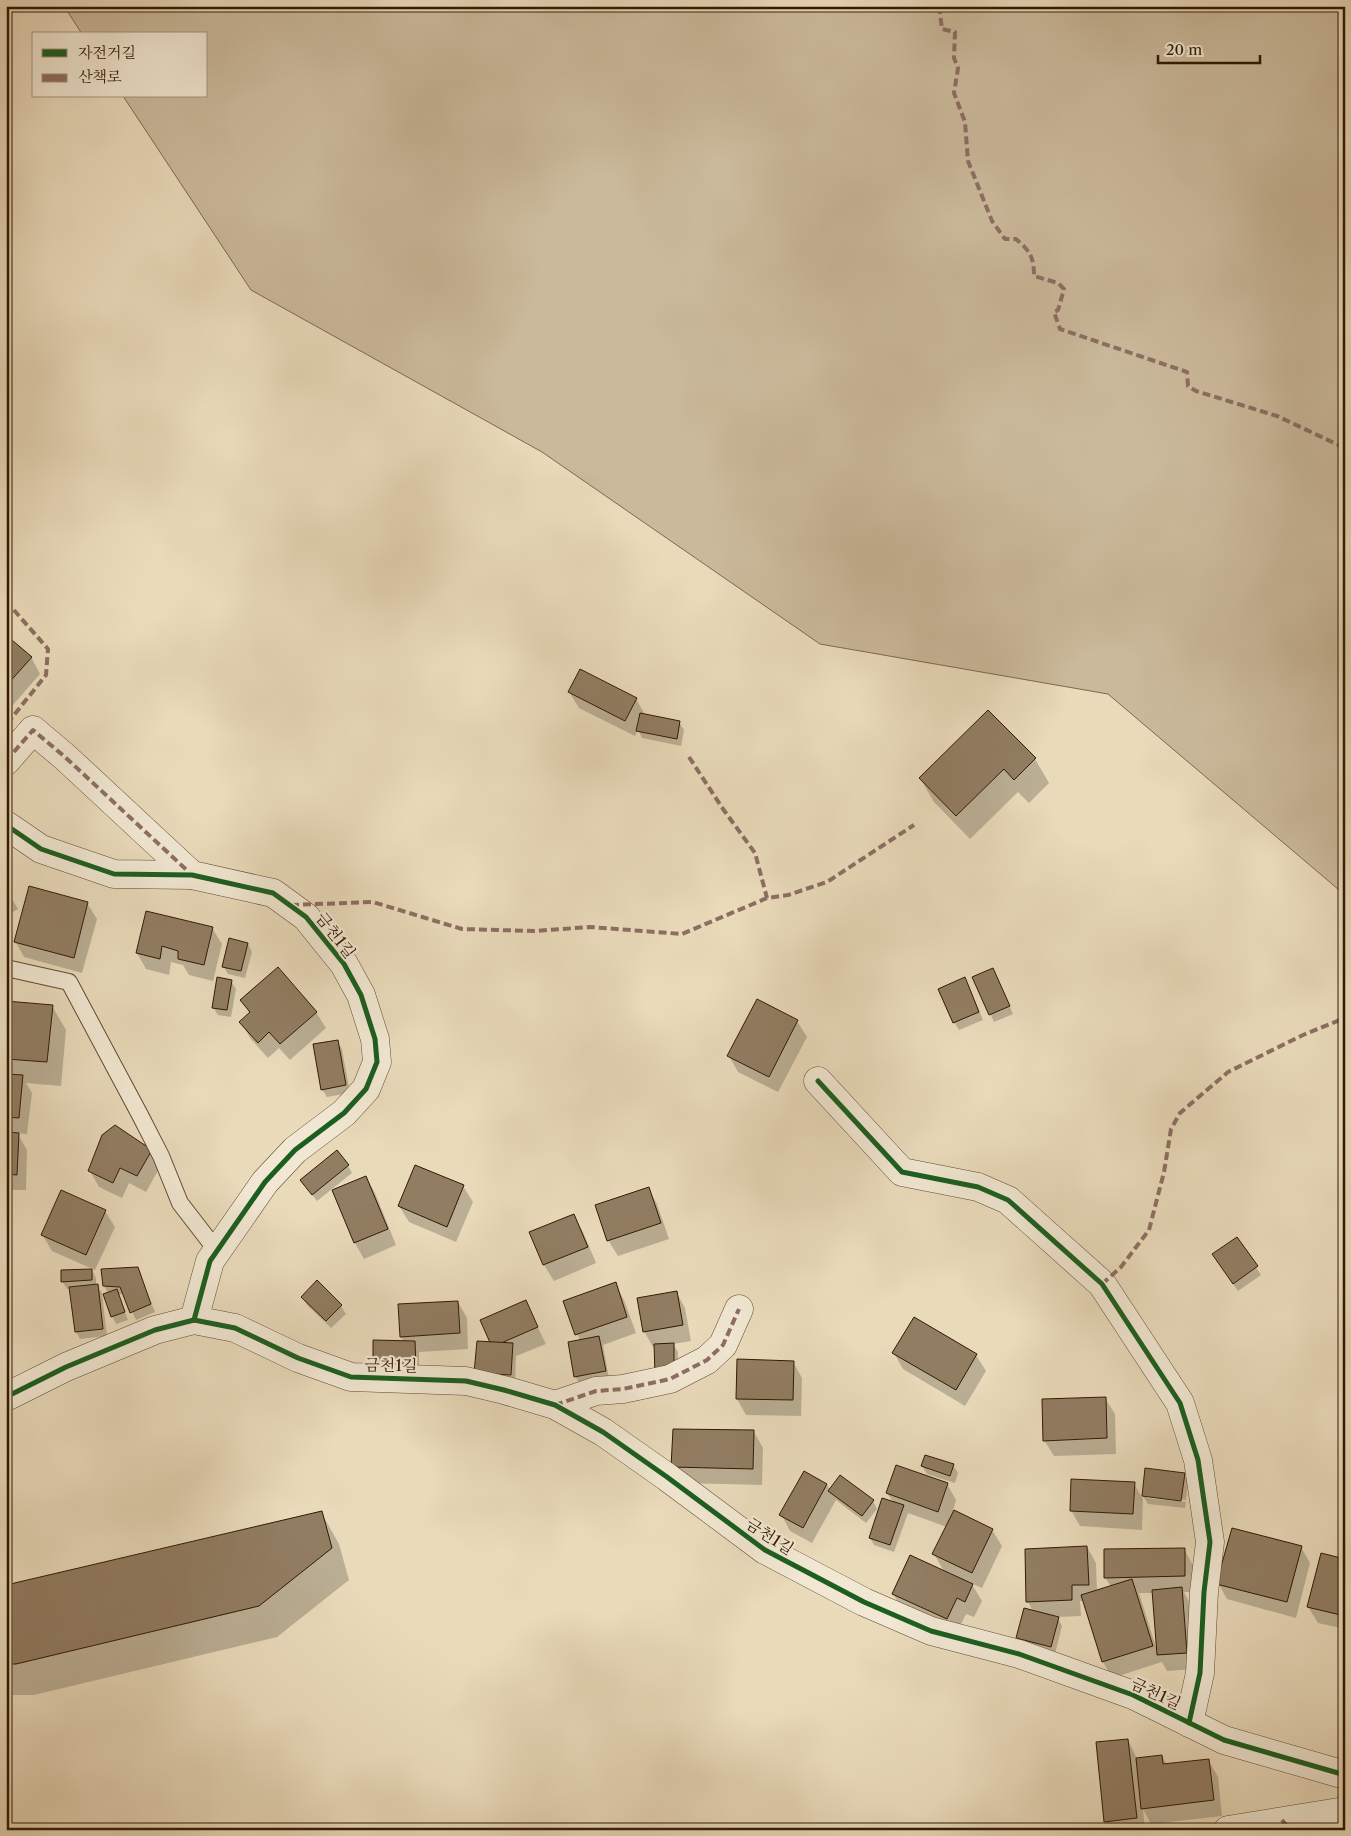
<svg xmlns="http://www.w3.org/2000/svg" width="1351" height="1836" font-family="'Libre Caslon Text','Noto Serif KR',serif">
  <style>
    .green { fill: #cab99b; stroke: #7e684f }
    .shadow { fill: #0003; fill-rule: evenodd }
    .building { fill: #917d62; stroke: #321803 }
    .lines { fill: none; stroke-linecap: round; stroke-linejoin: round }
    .service-casing { stroke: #604831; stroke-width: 18 }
    .minor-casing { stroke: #604831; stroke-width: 29 }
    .tertiary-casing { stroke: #604831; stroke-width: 29 }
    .service { stroke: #f1e7d2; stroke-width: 16 }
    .minor { stroke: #f1e7d2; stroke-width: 28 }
    .tertiary { stroke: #f1e7d2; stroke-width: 28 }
    .quiet { stroke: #8d6e63; stroke-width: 4; stroke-dasharray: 8 4; stroke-linecap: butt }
    .cycleway-casing { stroke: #f1e7d2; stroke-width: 8 }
    .cycleway { stroke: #1b5e20; stroke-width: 5 }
    .labels { text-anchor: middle; stroke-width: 4.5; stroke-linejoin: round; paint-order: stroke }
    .street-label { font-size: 16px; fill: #321803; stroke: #f1e7d2 }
  </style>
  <rect width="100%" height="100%" fill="#e9daba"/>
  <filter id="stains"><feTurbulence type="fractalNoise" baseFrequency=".004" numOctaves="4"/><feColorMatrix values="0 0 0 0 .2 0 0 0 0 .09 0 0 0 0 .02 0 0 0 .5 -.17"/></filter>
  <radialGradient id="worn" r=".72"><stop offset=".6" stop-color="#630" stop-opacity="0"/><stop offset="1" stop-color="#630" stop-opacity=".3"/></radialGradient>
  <polygon class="green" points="64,6 1345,6 1345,895 1108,694 820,644 542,452 251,290 123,96 206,96 206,34 82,34"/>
  <g class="shadow">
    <polygon points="6,637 31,657 40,674 12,706 6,702"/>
    <polygon points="569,692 636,699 646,716 679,722 684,730 681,746 642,738 638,730 635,736 579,708"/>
    <polygon points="988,711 1035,759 1049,783 1029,803 1018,792 970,839 934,802 920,778"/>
    <polygon points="6,889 18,909 6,916"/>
    <polygon points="87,903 97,919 82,973 24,957 15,941"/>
    <polygon points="212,928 222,944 213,981 189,975 183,965 171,962 169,975 146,969 137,953"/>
    <polygon points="248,944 252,952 245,978 228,974 223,966"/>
    <polygon points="997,977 1013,1014 994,1022 974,978"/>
    <polygon points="231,981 236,989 231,1017 218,1015 213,1007"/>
    <polygon points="969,986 983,1020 959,1030 954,1022"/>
    <polygon points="242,1001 316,1012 326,1028 290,1060 279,1048 268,1058 250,1038 241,1022 250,1014"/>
    <polygon points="6,1002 52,1006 66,1030 61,1086 26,1083 32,1093 27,1134 17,1133 27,1150 26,1190 6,1190"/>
    <polygon points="797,1021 807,1037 778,1092 738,1072 729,1056"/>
    <polygon points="337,1041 342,1049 350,1093 327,1097 322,1089"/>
    <polygon points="151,1151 160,1167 146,1192 129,1183 122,1198 99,1187 90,1171"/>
    <polygon points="348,1166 352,1173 317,1201 301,1180"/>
    <polygon points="366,1177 375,1193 396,1245 364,1259 355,1243 333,1190"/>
    <polygon points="463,1186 473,1202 456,1242 409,1222 399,1206"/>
    <polygon points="648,1188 657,1204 669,1239 618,1256 608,1240"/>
    <polygon points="105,1211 115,1227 95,1270 52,1251 42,1234"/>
    <polygon points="574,1216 583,1232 596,1263 554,1281 544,1265 531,1233"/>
    <polygon points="1236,1238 1261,1275 1238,1291 1213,1255"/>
    <polygon points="137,1268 155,1312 136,1320 124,1294 118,1294 128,1320 116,1324 112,1316 109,1294 104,1286"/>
    <polygon points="92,1270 96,1278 96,1285 102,1293 107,1336 80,1339 76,1332 71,1289 67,1289 62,1281"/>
    <polygon points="317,1282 341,1306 346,1314 331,1328 307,1305 302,1297"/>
    <polygon points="615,1284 624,1300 636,1333 603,1345 609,1379 580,1384 575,1376 580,1341 565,1302"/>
    <polygon points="676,1292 685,1308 691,1341 673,1344 678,1352 678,1381 656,1347 653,1347 644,1331"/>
    <polygon points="458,1302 467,1318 468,1349 419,1352 419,1375 401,1336"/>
    <polygon points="525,1302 546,1344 516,1356 515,1383 480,1380 491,1343"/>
    <polygon points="894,1353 976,1355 986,1371 965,1406 903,1369"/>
    <polygon points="793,1362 802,1378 801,1416 746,1415 737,1399"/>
    <polygon points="1105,1398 1115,1414 1116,1454 1054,1456 1044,1440"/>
    <polygon points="754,1432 763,1448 762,1485 682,1483 673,1467"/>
    <polygon points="953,1465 958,1473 955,1483 927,1474 922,1466"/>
    <polygon points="1146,1470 1184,1474 1188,1482 1186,1500 1147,1496 1147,1498 1186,1502 1185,1508 1148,1504 1143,1496 1142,1530 1080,1526 1071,1510 1134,1484 1143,1499"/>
    <polygon points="947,1484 956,1500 953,1511 992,1530 1002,1546 982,1588 971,1583 982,1601 974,1617 966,1614 956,1635 903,1610 893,1594 945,1573 934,1554 947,1527 908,1513 894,1552 874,1545 870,1538 894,1503 887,1493"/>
    <polygon points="827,1485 830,1490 873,1501 877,1509 866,1523 836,1500 812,1543 790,1531 781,1514"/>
    <polygon points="321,1512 339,1544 349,1580 277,1637 34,1695 6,1695 6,1586"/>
    <path d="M1087,1547L1096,1563L1097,1591L1111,1587L1105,1577L1184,1549L1193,1565L1194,1592H1184L1191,1605L1196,1669L1167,1671L1162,1662L1112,1678L1103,1662L1085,1601H1080L1081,1616L1057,1617L1062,1626L1055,1654L1022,1645L1018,1637L1033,1611L1028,1602ZM1139,1593H1153L1157,1647H1156Z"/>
    <polygon points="1301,1547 1310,1563 1296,1618 1227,1599 1218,1583"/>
    <polygon points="1345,1560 1345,1629 1318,1623 1308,1607"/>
    <polygon points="1128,1740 1137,1759 1162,1756 1167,1765 1209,1761 1218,1777 1222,1816 1151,1824 1143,1809 1145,1830 1110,1830 1105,1821"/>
  </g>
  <g class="building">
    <polygon points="6,635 32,657 6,686"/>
    <polygon points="580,669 637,698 625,721 568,692"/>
    <polygon points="988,710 1036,758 1014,780 1004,769 956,816 919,778"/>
    <polygon points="640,713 680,721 677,739 636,731"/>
    <polygon points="29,886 88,902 74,958 14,942"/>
    <polygon points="146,911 213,927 204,965 178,959 178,951 162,946 160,959 136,953"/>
    <polygon points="229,938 248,943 241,971 222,967"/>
    <polygon points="278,967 317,1012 280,1044 269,1032 258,1043 239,1022 250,1012 240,1000"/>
    <polygon points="993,968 1010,1006 989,1015 972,977"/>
    <polygon points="217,977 232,980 227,1010 212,1008"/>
    <polygon points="965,977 979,1012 953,1023 938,989"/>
    <polygon points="757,999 798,1020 769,1077 727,1056"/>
    <polygon points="6,1001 53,1005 47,1062 6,1059"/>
    <polygon points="338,1040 346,1085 321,1090 313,1044"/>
    <polygon points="6,1074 23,1075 19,1118 6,1117"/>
    <polygon points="115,1125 152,1150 137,1176 120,1168 113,1183 88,1171 102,1135"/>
    <polygon points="6,1132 19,1133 17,1175 6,1174"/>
    <polygon points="337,1150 349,1165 312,1195 300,1180"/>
    <polygon points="415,1165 464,1185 447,1227 398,1206"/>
    <polygon points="366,1176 388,1229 354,1243 332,1190"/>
    <polygon points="649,1187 661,1223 607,1241 595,1205"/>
    <polygon points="61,1190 106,1210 86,1255 41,1235"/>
    <polygon points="574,1214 588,1247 543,1265 529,1232"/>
    <polygon points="1237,1237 1258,1266 1233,1284 1212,1254"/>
    <polygon points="138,1267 151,1304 130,1313 120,1287 103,1286 101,1269"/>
    <polygon points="92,1269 92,1280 61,1282 61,1270"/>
    <polygon points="317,1280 342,1305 326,1321 301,1297"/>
    <polygon points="616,1282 627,1317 575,1335 563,1301"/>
    <polygon points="98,1284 103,1329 75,1332 69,1287"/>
    <polygon points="117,1289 125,1312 111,1317 103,1294"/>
    <polygon points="677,1291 683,1325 643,1332 637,1298"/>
    <polygon points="526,1300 538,1327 492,1347 480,1320"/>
    <polygon points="458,1301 460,1333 400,1337 398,1304"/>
    <polygon points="914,1317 977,1354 956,1390 892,1353"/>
    <polygon points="599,1336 606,1371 574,1377 568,1342"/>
    <polygon points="373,1340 415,1341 416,1368 373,1368"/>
    <polygon points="477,1341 513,1343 511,1375 474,1373"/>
    <polygon points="674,1343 674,1374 655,1374 654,1344"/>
    <polygon points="737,1359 794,1361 793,1400 736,1399"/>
    <polygon points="1106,1397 1107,1438 1043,1441 1042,1399"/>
    <polygon points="673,1429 754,1430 753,1469 671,1467"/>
    <polygon points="925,1455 954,1464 950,1476 921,1466"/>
    <polygon points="896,1465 948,1483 938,1512 886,1493"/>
    <polygon points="1145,1468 1185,1473 1181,1501 1142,1496"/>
    <polygon points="804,1471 827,1484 803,1528 779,1515"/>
    <polygon points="840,1475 874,1500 862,1516 828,1491"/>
    <polygon points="1071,1479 1135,1482 1133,1514 1070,1511"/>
    <polygon points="882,1498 904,1505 890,1545 869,1538"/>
    <polygon points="954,1510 993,1529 972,1573 932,1554"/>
    <polygon points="322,1511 332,1548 259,1606 16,1664 6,1664 6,1585"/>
    <polygon points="1232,1528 1302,1546 1287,1602 1216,1584"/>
    <polygon points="1087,1546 1089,1585 1072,1585 1072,1600 1026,1602 1025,1549"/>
    <polygon points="1185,1548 1185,1576 1104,1578 1104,1549"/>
    <polygon points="1321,1553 1345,1559 1345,1616 1307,1607"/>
    <polygon points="910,1555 973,1584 965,1602 957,1598 947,1619 892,1594"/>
    <polygon points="1132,1579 1153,1646 1102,1662 1081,1595"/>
    <polygon points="1182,1587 1187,1653 1157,1655 1152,1590"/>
    <polygon points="1024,1608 1059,1617 1051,1647 1016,1638"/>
    <polygon points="1128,1739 1137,1818 1104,1822 1096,1742"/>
    <polygon points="1162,1755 1163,1764 1209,1759 1214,1800 1141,1809 1136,1758"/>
  </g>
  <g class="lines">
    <defs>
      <polyline id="service" points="6,968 69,982 140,1115 161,1156 180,1203 217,1251"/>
      <g id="minor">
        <polyline points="6,761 33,730 65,757 192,875"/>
        <polyline points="6,825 41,849 114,874 192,875 273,893 306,917 344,964 361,995 375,1039 377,1062 366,1089 344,1113 295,1150 265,1182 210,1261 194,1320"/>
        <polyline points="818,1081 902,1172 978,1187 1008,1200 1102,1284 1180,1403 1198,1460 1210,1542 1204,1592 1200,1673 1189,1723"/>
        <polyline points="6,1397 66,1367 155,1330 194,1320 235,1328 298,1358 351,1377 466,1381 504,1390 555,1405 603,1432 667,1477 765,1550 864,1602 931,1631 1019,1654 1133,1695 1224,1740 1345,1775"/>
        <polyline points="555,1405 596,1391 623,1389 670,1379 707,1360 723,1345 739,1309"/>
      </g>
      <polyline id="tertiary" points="1228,1830 1345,1811"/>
    </defs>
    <use href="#service" class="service-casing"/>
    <use href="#minor" class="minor-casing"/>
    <use href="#tertiary" class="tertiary-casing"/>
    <use href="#service" class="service"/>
    <use href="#minor" class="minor"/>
    <use href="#tertiary" class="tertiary"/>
    <g class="quiet">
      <path d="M939,6L942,29L955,32L954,58L958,68L954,93L965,122L968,161L992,221L1005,239H1016C1030,251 1034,257 1034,276L1058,283L1064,289L1058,310L1054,312L1060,329L1187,372L1188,386L1196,391L1277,416L1345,448"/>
      <polyline points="6,601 48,649 46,675 6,725"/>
      <polyline points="689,757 723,809 755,853 767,898"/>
      <polyline points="6,761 33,730 65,757 192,875"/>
      <polyline points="291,905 373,902 462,929 534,931 590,927 682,934 767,898 788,895 827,882 914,825"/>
      <polyline points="1102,1284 1121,1267 1149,1230 1164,1172 1171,1129 1180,1113 1228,1072 1303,1035 1345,1018"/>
      <polyline points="555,1405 596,1391 623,1389 670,1379 707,1360 723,1345 739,1309"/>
      <polyline points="1282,1820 1290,1830"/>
    </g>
    <defs>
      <g id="cycleway">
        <polyline points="6,825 41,849 114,874 192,875 273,893 306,917 344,964 361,995 375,1039 377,1062 366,1089 344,1113 295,1150 265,1182 210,1261 194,1320"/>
        <polyline points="818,1081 902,1172 978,1187 1008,1200 1102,1284 1180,1403 1198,1460 1210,1542 1204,1592 1200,1673 1189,1723"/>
        <polyline points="6,1397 66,1367 155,1330 194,1320 235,1328 298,1358 351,1377 466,1381 504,1390 555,1405 603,1432 667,1477 765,1550 864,1602 931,1631 1019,1654 1133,1695 1224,1740 1345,1775"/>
      </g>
    </defs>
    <use href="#cycleway" class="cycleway-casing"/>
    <use href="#cycleway" class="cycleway"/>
  </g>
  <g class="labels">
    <g class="street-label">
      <text transform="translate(336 935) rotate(52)" y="6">금천1길</text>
      <text transform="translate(391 1365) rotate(1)" y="6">금천1길</text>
      <text transform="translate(770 1536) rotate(33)" y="6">금천1길</text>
      <text transform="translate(1156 1693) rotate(25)" y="6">금천1길</text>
    </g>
  </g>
  <rect width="1351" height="1836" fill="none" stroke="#e9daba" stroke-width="25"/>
  <rect x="8" y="8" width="1336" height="1821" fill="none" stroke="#321803" stroke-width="2.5"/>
  <rect x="12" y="12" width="1326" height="1811" fill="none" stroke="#321803"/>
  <rect x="32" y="32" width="175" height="65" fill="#f1e7d2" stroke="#a5947f"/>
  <rect x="42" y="49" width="25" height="8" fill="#1b5e20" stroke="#a5947f"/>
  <text x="78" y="58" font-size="15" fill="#321803">자전거길</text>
  <rect x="42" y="74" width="25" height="8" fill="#8d6e63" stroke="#a5947f"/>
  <text x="78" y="82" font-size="15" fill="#321803">산책로</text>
  <path d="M1158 55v8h102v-8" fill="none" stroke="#321803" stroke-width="2.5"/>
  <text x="1166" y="55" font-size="15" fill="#321803" stroke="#f1e7d2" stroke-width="4" paint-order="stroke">20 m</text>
  <rect width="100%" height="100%" filter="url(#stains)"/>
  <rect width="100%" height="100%" fill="url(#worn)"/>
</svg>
